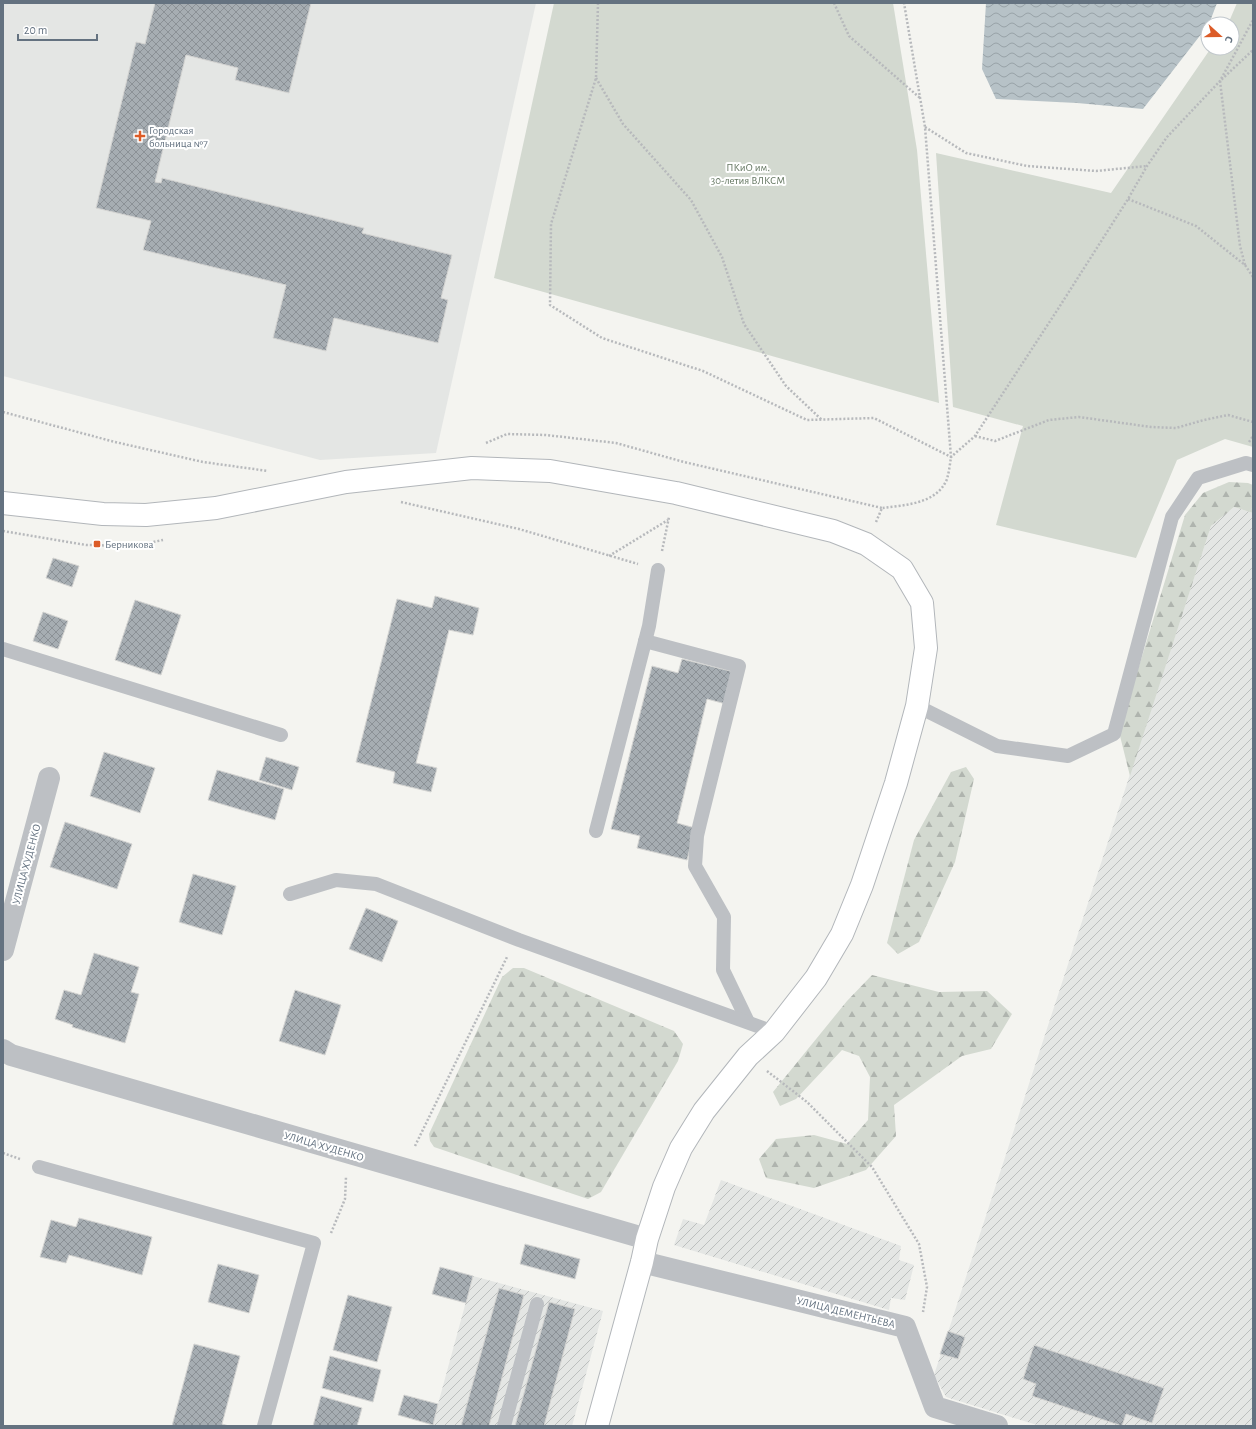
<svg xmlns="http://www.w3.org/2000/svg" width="1256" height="1429" font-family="'Alegreya Sans',sans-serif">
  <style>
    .built { fill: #e4e6e4 }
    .industrial { fill: url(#industrial-furrows) }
    .forest { fill: url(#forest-firs) }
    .park { fill: #d3d9d0 }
    .water { fill: url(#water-waves) }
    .building { fill: url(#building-cross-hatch); stroke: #d5d5d3 }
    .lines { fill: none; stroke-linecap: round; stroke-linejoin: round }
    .secondary-casing { stroke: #b2b6ba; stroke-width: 24 }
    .path { stroke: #b7b9bc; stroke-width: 2.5; stroke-dasharray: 2 2; stroke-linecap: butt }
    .lane { stroke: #bdc0c4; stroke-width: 14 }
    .street { stroke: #bdc0c4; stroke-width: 22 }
    .secondary { stroke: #fff; stroke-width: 22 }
    .poi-dot { fill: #dc5c28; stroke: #fff; stroke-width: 1.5 }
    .labels { text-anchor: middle; stroke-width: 4; stroke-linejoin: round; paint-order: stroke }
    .poi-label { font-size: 11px; fill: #647280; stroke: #fff; text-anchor: start }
    .park-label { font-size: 11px; fill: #667863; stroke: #fff }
    .street-label { font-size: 11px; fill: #647280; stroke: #fff }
  </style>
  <defs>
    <pattern id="industrial-furrows" width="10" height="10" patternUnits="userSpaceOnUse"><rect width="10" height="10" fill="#e4e6e4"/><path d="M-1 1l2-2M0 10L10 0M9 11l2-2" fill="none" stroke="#bcbfbe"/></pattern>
    <pattern id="forest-firs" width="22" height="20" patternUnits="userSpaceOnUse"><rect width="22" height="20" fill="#d3d9d0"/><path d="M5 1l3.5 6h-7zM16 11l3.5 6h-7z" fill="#afb4ae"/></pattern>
    <pattern id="water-waves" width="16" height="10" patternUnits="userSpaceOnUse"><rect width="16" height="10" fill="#b7c2c7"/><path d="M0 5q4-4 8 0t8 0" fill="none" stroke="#98a2a7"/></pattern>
    <pattern id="building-cross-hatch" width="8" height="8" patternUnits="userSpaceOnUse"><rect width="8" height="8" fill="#a6adb2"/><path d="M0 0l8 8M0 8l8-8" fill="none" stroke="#8b9196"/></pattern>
  </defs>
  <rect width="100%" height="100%" fill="#f4f4f0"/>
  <polygon class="built" points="3,3 536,3 436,453 320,460 3,376"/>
  <g class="industrial">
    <polygon points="1234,507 1253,513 1253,1426 1040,1426 946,1397 934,1375 1211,526"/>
    <polygon points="721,1180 901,1246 899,1260 914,1265 905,1300 891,1298 889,1310 674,1245 683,1219 704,1225"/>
    <polygon points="473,1276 603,1311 572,1426 432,1426"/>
  </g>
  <g class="forest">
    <polygon points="1229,482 1248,483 1253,485 1253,513 1234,507 1211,526 1130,776 1119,732 1185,515 1203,493"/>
    <polygon points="966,767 974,779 955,862 919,942 898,954 887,943 914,840 951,772"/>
    <polygon points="513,968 524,968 674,1031 683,1044 678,1061 601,1192 588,1199 434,1147 430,1141 429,1134 502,977"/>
    <polygon points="872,975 939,992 987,991 1012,1014 991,1049 962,1056 894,1105 896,1136 866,1170 814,1188 766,1178 759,1159 776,1139 814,1135 847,1144 868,1120 870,1077 859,1056 842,1050 796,1099 780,1106 773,1092 847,1001"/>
  </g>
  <g class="park">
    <polygon points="554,3 893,3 917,150 939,403 494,278"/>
    <polygon points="1237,3 1253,3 1253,447 1225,439 1177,460 1136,558 996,525 1023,426 953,407 936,153 1111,193 1211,48 1232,48 1232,24 1228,24"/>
  </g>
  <polygon class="water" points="986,3 1217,3 1209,24 1143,109 1077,103 996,99 982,69"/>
  <g class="building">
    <polygon points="155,3 311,3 289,93 235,80 238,68 186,55 155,182 161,183 162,178 364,228 362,233 452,255 441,298 448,300 438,343 334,318 326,351 273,338 286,285 143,250 151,221 96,208 136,42 145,44"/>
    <polygon points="53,558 79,566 72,587 46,578"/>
    <polygon points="435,596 479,608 473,635 449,630 416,763 437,768 431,792 393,783 395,772 356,762 397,599 432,608"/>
    <polygon points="135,600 181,615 161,675 115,660"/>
    <polygon points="43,612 68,621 58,649 33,641"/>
    <polygon points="682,659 734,672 726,704 707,699 677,823 695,828 687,860 637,848 640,836 611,829 652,666 678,673"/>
    <polygon points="104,752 155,768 140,813 90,796"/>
    <polygon points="266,757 299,767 292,790 259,780"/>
    <polygon points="217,770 284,789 275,820 208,800"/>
    <polygon points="65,822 132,844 117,889 50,867"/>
    <polygon points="193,874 236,886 222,935 179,922"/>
    <polygon points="366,908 398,921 382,962 349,949"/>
    <polygon points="94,953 139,967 131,992 139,994 125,1043 72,1027 73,1025 55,1019 64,990 81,995"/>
    <polygon points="295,990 341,1005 325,1055 279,1041"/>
    <polygon points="79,1218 152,1237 142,1275 69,1255 66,1263 40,1257 51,1220 76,1227"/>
    <polygon points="525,1244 580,1259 575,1279 520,1264"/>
    <polygon points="218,1264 259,1275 249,1313 208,1302"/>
    <polygon points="440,1267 473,1276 466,1303 432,1294"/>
    <polygon points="499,1288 524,1295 489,1426 461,1426"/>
    <polygon points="348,1295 392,1307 377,1362 333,1350"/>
    <polygon points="549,1302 575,1309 544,1426 515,1426"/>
    <polygon points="948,1331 965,1337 958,1359 940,1354"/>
    <polygon points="194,1344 240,1356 222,1424 229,1426 172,1426"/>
    <polygon points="1034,1345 1164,1388 1152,1423 1126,1414 1122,1426 1032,1396 1036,1384 1023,1379"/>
    <polygon points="330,1356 381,1370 373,1402 322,1388"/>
    <polygon points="404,1395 438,1404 433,1425 398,1415"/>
    <polygon points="321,1396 362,1408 357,1426 313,1426"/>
  </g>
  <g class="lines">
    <defs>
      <polyline id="secondary" points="3,503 103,514 146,515 216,508 346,482 472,468 550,471 676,493 833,531 866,544 902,569 922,603 926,648 917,706 896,783 862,885 842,934 816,978 774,1032 748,1056 704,1111 681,1148 664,1187 647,1239 642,1262 597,1426"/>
    </defs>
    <use href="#secondary" class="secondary-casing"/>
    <g class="path">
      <polyline points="598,3 596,78 551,224 550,305 602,338 703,371 807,420 874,418 951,457 975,436 1058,309 1128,199 1147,166 1167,137 1220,81 1253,20"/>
      <polyline points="834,3 849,36 920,98"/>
      <polyline points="596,78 623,124 691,200 722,257 744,324 786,386 822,420"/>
      <polyline points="925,127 966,153 1027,166 1096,171 1147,166"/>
      <polyline points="1128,199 1196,226 1245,265 1253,277"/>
      <polyline points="1245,265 1240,246 1220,81 1253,50"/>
      <polyline points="3,412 115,442 203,462 268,471"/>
      <polyline points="975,436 995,441 1049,420 1079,417 1151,427 1176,428 1204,420 1228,415 1253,422"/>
      <polyline points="1249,442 1253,436"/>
      <polyline points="486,443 507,434 546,435 616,443 684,462 882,508"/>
      <polyline points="401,502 519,529 638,564"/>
      <path d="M876,522L882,508C905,505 937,504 947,479C949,472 950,464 951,457L925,127L904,3"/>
      <polyline points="3,531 86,545 133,546 163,540"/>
      <polyline points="662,551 669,517"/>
      <polyline points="609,556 668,520"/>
      <polyline points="767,1071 807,1102 872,1167 919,1244 927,1287 923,1312"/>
      <polyline points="415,1146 507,957"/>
      <polyline points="3,1153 20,1159"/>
      <polyline points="331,1233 345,1199 346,1177"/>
    </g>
    <g class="lane">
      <polyline points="645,641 739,666 700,823 697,836 695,866 724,917 723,970 748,1022"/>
      <polyline points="3,649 281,735"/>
      <polyline points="917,706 997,746 1068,756 1114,734 1172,517 1198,478 1246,463 1253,465"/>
      <polyline points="596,831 649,626 658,570"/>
      <polyline points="290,894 336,880 376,884 519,940 774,1032"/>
      <polyline points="39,1167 314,1243 264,1426"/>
      <polyline points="504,1426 537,1304"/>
    </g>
    <g class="street">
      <polyline points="3,950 49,778"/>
      <polyline points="3,1050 11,1055 647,1239"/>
      <polyline points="642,1262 905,1327 935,1407 997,1426"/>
    </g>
    <use href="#secondary" class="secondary"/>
  </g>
  <g class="poi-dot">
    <path d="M138 130h4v4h4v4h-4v4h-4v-4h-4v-4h4z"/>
    <rect x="93" y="540" width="8" height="8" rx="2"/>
  </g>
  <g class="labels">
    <g class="poi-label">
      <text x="149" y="134">Городская<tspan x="149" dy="13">больница №7</tspan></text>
      <text x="105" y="548">Берникова</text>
    </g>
    <g class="park-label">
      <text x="748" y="171">ПКиО им.<tspan x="748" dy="13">30-летия ВЛКСМ</tspan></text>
    </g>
    <g class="street-label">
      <text transform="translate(26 864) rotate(-75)" y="4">УЛИЦА ХУДЕНКО</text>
      <text transform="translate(324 1146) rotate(16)" y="4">УЛИЦА ХУДЕНКО</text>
      <text transform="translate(846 1312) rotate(14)" y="4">УЛИЦА ДЕМЕНТЬЕВА</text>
    </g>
  </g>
  <rect width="1256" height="1429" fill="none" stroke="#647280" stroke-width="8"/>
  <g transform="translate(1220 36) rotate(111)"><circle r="19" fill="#ffffff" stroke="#c1c7cc"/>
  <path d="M0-3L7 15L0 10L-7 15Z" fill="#dc5c28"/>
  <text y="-6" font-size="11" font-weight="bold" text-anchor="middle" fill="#647280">С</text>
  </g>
  <path d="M18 34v6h79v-6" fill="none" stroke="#647280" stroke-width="2"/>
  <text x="24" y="34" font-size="12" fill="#647280" stroke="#ffffff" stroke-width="3" paint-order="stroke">20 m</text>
</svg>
